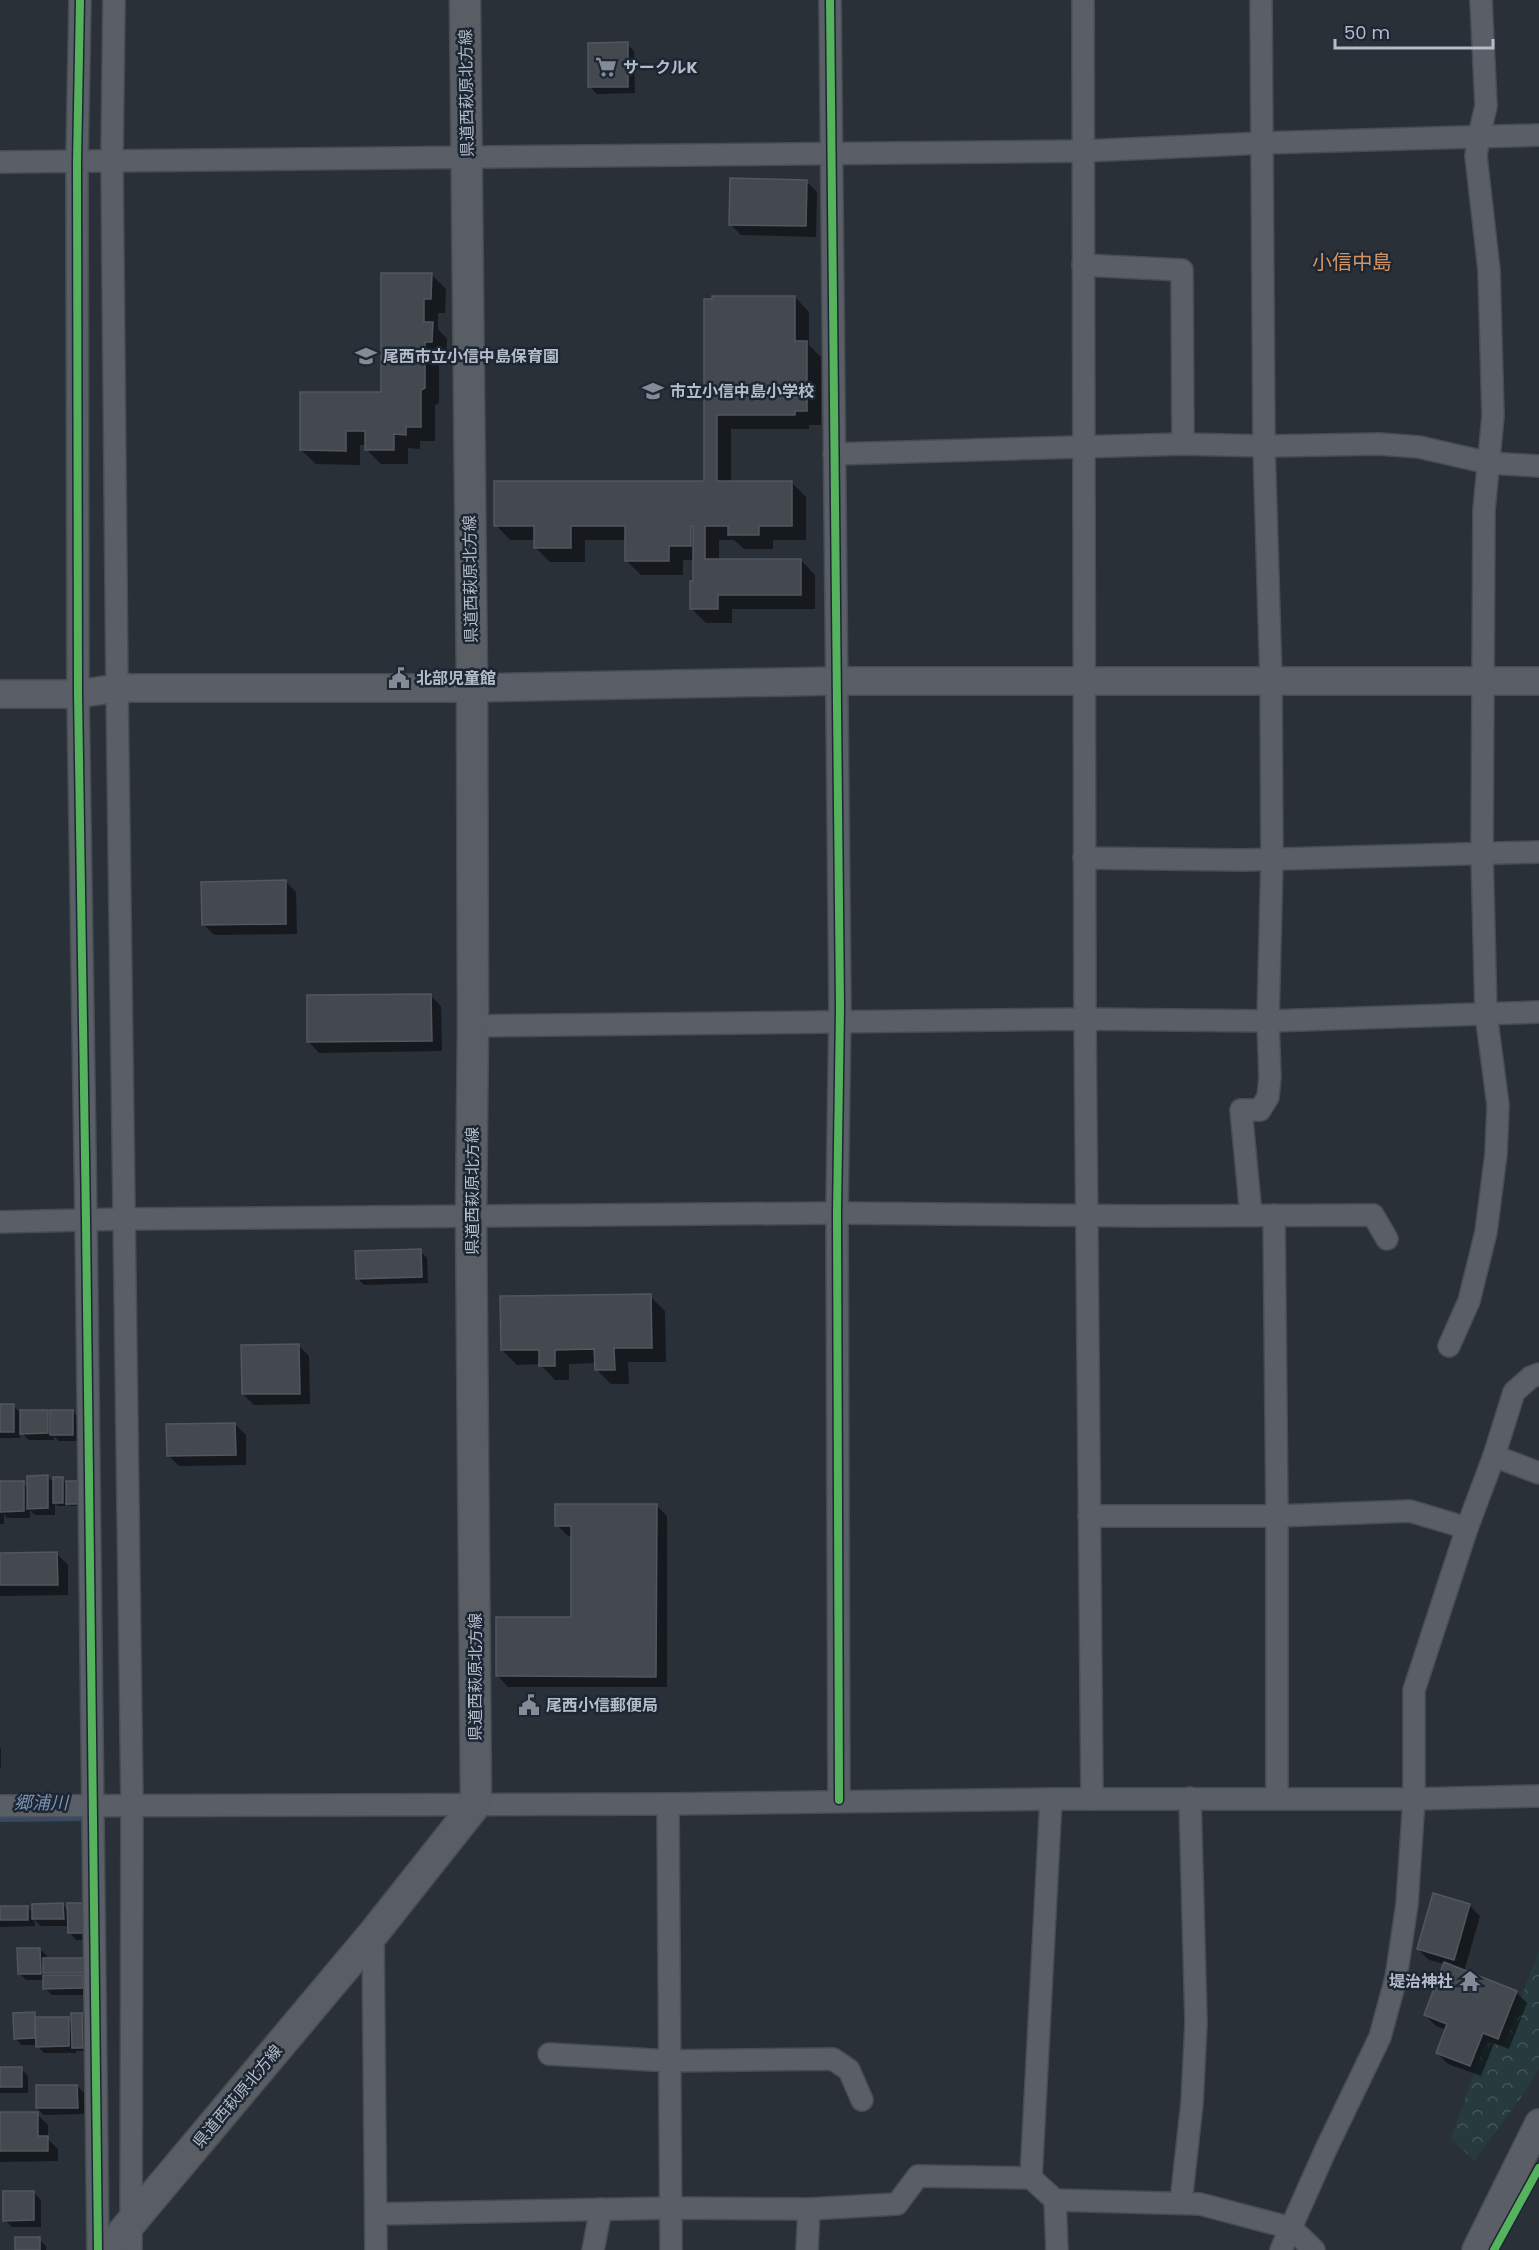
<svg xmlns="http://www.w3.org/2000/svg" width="1539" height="2250" font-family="Poppins,'Noto Sans JP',sans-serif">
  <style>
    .forest { fill: url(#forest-crowns) }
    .shadow { fill: #0007 }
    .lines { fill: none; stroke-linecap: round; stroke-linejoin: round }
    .stream { stroke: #384963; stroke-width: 6 }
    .building { fill: #444950; stroke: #52575f; stroke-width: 1.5 }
    .minor-casing { stroke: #484c53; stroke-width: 24 }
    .tertiary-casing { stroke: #484c53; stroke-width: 30 }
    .secondary-casing { stroke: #484c53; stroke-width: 33 }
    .minor { stroke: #5a5e66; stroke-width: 21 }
    .tertiary { stroke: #5a5e66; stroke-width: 27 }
    .secondary { stroke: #595d64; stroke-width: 30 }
    .cycleway-casing { stroke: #1d2633; stroke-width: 11 }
    .cycleway { stroke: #56b35d; stroke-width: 8 }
    .labels { text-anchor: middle; stroke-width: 5; stroke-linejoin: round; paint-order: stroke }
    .poi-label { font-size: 16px; font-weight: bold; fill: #b4bcc9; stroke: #1d2633; text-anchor: start }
    .street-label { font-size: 16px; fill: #b4bcc9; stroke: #1d2633 }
    .water-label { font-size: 18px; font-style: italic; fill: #7c92b1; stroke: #1d2633 }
    .quarter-label { font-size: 20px; fill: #d59563; stroke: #1d2633 }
  </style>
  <defs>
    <pattern id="forest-crowns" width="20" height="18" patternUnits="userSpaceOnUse" patternTransform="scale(1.5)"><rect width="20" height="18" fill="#273a3e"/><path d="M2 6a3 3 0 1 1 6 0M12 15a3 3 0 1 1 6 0" fill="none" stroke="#445559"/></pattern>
  </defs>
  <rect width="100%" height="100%" fill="#2a3038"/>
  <polygon class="forest" points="1539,1949 1539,2068 1525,2092 1474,2161 1451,2138 1486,2041 1503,2048"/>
  <g class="shadow">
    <polygon points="627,44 634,51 635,93 597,94 590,87"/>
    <polygon points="806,181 817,192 816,237 741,235 730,224"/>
    <polygon points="431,274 446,289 445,313 438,313 438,329 447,339 446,356 439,356 439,403 435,405 435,441 420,441 420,449 408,448 408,464 381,464 366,449 366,445 360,445 360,465 316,464 301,450 382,394"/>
    <polygon points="795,297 809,312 809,345 821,357 821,425 809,425 809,429 731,429 731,482 791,482 806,497 806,540 773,540 773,549 744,549 734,540 719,540 719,560 801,560 815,575 815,609 732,609 732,623 706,623 691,608 695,583 695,560 683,560 683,575 641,575 627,561 627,540 585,540 585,562 550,562 535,547 535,540 510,540 496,525 706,482 706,301"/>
    <polygon points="285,881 296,892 297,934 214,935 203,924"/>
    <polygon points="430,995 441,1006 442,1051 319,1053 309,1042"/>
    <polygon points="420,1251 427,1258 428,1283 364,1285 357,1278"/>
    <polygon points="650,1296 665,1311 666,1362 628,1362 629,1384 611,1384 596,1369 596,1363 569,1364 569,1380 555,1380 540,1364 517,1365 502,1350"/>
    <polygon points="298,1345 309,1356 310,1404 254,1405 243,1394"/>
    <polygon points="0,1406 13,1406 22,1414 47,1412 52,1416 72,1411 79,1418 79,1441 59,1441 54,1436 54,1440 29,1440 20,1431 20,1438 0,1438"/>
    <polygon points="235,1424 246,1435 246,1465 179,1466 168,1455"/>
    <polygon points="48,1477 55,1484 62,1478 65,1483 77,1483 80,1486 80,1506 71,1506 65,1501 65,1506 58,1506 55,1503 55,1515 35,1515 30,1510 30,1518 7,1518 4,1514 4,1524 0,1524 0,1483 23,1483 28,1488"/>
    <polygon points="656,1505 667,1516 667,1687 508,1687 498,1676 572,1618 573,1536 568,1536 557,1525"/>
    <polygon points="57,1554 68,1565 68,1595 0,1596 0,1555"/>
    <polygon points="0,1748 1,1749 1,1768 0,1768"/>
    <polygon points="63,1905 91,1940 76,1940 69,1932 69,1926 41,1926 34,1919 35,1926 0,1927 0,1907 27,1907 34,1913"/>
    <polygon points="1469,1905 1480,1916 1464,1972 1516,1992 1527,2003 1509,2049 1494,2043 1481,2076 1448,2064 1437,2053 1447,2030 1436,2026 1425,2015 1445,1964 1429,1960 1418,1949"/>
    <polygon points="40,1949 47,1956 47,1960 83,1959 90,1966 89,1995 52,1995 45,1988 45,1980 26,1980 19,1973"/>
    <polygon points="34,2014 39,2018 68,2018 73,2023 82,2015 85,2018 85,2051 76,2051 76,2053 44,2053 37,2045 22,2045 15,2038"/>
    <polygon points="0,2069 21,2069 28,2076 28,2093 0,2093"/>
    <polygon points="77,2086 84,2093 84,2114 44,2115 37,2108"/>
    <polygon points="0,2114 37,2114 48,2125 48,2139 58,2149 58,2161 0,2162"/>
    <polygon points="34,2193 41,2200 41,2227 12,2227 5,2220"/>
    <polygon points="39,2239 46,2246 46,2250 17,2250"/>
  </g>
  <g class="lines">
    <polyline class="stream" points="0,1819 83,1818"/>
  </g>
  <g class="building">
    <polygon points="628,42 628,87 588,87 588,43"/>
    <polygon points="730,178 807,180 806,226 729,225"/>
    <polygon points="381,273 432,273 431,299 424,299 424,322 433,322 432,342 425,342 425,388 421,390 421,427 406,427 406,435 394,434 394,450 365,450 365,431 346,431 346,451 300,450 300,392 381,392"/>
    <polygon points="712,296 795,296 795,341 807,341 807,411 795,411 795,415 717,415 717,481 792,481 792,526 759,526 759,535 728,535 728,526 705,526 705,559 801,559 801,595 718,595 718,609 690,609 690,581 693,581 693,526 691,526 691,546 669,546 669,561 625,561 625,526 571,526 571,548 534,548 534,526 494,526 494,481 704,481 704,299 712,299"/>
    <polygon points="286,880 286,924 202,925 201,882"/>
    <polygon points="431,994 432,1041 307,1042 307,995"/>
    <polygon points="421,1249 422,1277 356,1279 355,1251"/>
    <polygon points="651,1294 652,1348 614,1348 615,1370 595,1370 594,1349 555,1350 555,1366 539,1366 539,1350 501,1350 500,1296"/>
    <polygon points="299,1344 300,1394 242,1394 241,1345"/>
    <rect x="0" y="1404" width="14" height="28"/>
    <polygon points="20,1410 48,1410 48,1433 20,1434"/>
    <rect x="50" y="1410" width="23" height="25"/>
    <polygon points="235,1423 236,1455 167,1456 166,1424"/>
    <polygon points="48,1475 48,1508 27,1509 27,1476"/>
    <rect x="53" y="1477" width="10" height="26"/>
    <polygon points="0,1481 24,1481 24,1511 0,1512"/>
    <rect x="66" y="1481" width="12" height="23"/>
    <polygon points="555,1504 657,1504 656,1677 496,1676 496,1617 571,1617 571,1526 555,1526"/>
    <polygon points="57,1552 58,1585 0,1585 0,1553"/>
    <polygon points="1433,1893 1470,1904 1454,1960 1417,1949"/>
    <polygon points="63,1903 64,1919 32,1919 32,1904"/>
    <polygon points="67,1903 85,1903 85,1933 68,1933"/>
    <rect x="0" y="1906" width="28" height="14"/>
    <polygon points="17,1948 40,1948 41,1974 18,1974"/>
    <rect x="43" y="1958" width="41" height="15"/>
    <polygon points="1444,1962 1517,1991 1498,2039 1483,2033 1470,2066 1436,2053 1447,2024 1424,2015"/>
    <polygon points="43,1975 83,1975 83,1988 43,1989"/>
    <polygon points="35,2012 35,2038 14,2039 13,2013"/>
    <polygon points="71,2013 82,2013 83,2048 72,2048"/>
    <polygon points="35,2017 69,2017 69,2046 36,2047"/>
    <rect x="0" y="2067" width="22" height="20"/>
    <polygon points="36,2085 77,2085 78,2108 36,2108"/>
    <polygon points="0,2112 38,2112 38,2136 48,2136 48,2151 0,2151"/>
    <polygon points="3,2191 34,2191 34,2220 3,2221"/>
    <rect x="15" y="2237" width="25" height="13"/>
  </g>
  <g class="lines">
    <defs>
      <g id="minor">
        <polyline points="80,0 77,162 78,694 86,1221 98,2250"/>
        <polyline points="114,0 112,161 117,688 132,1805 131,2250"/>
        <polyline points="830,0 840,1008 837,1213 839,1800"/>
        <polyline points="1083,0 1085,1019 1092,1799"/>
        <polyline points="0,162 1084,151 1263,143 1539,135"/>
        <polyline points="1083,265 1182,270 1183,444"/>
        <polyline points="834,454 1183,444 1264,446 1379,444 1419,447 1489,463 1539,466"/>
        <polyline points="1084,858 1243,860 1539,852"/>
        <polyline points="473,1026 1085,1019 1268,1021 1539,1012"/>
        <polyline points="1251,1215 1241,1110 1260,1110 1268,1097 1270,1077 1268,1021 1272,859 1271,680 1264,446 1261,0"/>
        <polyline points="1274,1215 1277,1516 1277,1798"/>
        <polyline points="0,1222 125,1219 837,1213 1143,1216 1373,1215 1387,1239"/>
        <polyline points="1449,1346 1469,1301 1486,1232 1496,1154 1498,1105 1486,1014 1482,853 1484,510 1493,416 1489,270 1476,156 1479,136 1486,106 1481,0"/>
        <polyline points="1494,1456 1539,1473"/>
        <polyline points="1089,1516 1277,1516 1410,1511 1467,1528"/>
        <polyline points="668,1804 671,2250"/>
        <polyline points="0,1806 668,1804 1051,1799 1414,1799 1539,1796"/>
        <polyline points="373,1934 376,2250"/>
        <polyline points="549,2054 670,2061 833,2059 849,2070 862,2100"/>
        <polyline points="1031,2178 1051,1799"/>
        <polyline points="1055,2200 1057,2250"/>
        <polyline points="1181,2202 1192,2103 1196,2023 1190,1798"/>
        <polyline points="376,2214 671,2208 809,2209 897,2204 918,2176 1031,2178 1055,2200 1200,2204 1291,2228 1314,2250"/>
        <polyline points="593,2250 601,2209"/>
        <polyline points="807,2250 809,2209"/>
        <polyline points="1281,2250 1326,2149 1380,2037 1396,1978 1407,1904 1414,1799 1414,1690 1467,1528 1494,1456 1514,1392 1531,1377 1539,1374"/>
      </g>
      <g id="tertiary">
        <polyline points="0,694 78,694 117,688 472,688 835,681 1539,681"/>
        <polyline points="1476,2250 1539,2123"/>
      </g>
      <polyline id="secondary" points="108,2250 373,1934 476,1804 471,1216 473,1026 472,688 465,0"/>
    </defs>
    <use href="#minor" class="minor-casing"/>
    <use href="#tertiary" class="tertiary-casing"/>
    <use href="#secondary" class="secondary-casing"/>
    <use href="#minor" class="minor"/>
    <use href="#tertiary" class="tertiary"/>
    <use href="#secondary" class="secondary"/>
    <defs>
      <g id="cycleway">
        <polyline points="80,0 77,162 78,694 86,1221 98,2250"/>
        <polyline points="830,0 840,1008 837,1213 839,1800"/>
        <polyline points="1494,2250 1539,2168"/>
      </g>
    </defs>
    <use href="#cycleway" class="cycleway-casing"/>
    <use href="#cycleway" class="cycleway"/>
  </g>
  <defs>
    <symbol id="supermarket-bare" viewBox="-9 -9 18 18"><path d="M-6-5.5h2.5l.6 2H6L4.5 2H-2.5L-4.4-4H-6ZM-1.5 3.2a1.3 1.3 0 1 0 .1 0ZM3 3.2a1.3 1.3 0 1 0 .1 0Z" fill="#848b96" stroke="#1d2633" stroke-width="2.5" paint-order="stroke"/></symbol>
    <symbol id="school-bare" viewBox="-9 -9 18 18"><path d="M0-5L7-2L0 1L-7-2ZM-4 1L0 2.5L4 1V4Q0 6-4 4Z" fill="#848b96" stroke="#1d2633" stroke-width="2.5" paint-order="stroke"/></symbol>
    <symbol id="civic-bare" viewBox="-9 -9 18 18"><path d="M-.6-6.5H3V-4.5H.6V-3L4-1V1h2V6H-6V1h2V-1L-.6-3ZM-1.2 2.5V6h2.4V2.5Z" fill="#848b96" stroke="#1d2633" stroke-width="2.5" paint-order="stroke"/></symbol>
    <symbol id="temple-bare" viewBox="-9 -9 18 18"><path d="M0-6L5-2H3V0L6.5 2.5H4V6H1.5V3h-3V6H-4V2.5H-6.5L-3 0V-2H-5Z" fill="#848b96" stroke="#1d2633" stroke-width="2.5" paint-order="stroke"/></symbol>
  </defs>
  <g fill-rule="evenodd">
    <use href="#supermarket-bare" x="591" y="52" width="30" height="30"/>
    <use href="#school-bare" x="351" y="341" width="30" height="30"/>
    <use href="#school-bare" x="638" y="376" width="30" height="30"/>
    <use href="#civic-bare" x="384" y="663" width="30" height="30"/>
    <use href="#civic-bare" x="514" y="1690" width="30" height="30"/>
    <use href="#temple-bare" x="1455" y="1966" width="30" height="30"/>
  </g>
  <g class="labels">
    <g class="poi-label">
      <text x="623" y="73">サークルK</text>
      <text x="383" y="362">尾西市立小信中島保育園</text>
      <text x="670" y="397">市立小信中島小学校</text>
      <text x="416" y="684">北部児童館</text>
      <text x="546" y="1711">尾西小信郵便局</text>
      <text x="1453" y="1987" text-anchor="end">堤治神社</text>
    </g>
    <g class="street-label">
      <text transform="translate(466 93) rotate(-91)" y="6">県道西萩原北方線</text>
      <text transform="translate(470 579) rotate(-91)" y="6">県道西萩原北方線</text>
      <text transform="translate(472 1191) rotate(-90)" y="6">県道西萩原北方線</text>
      <text transform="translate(475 1677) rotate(-90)" y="6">県道西萩原北方線</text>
      <text transform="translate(237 2096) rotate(-50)" y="6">県道西萩原北方線</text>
    </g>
    <g class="water-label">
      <text x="41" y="1809">郷浦川</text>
    </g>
    <g class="quarter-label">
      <text x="1352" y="269">小信中島</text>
    </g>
  </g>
  <path d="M1335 39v9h158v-9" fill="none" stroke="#b4bcc9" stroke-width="3"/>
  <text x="1344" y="39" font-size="18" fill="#b4bcc9" stroke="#1d2633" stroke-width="4.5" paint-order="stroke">50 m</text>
</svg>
